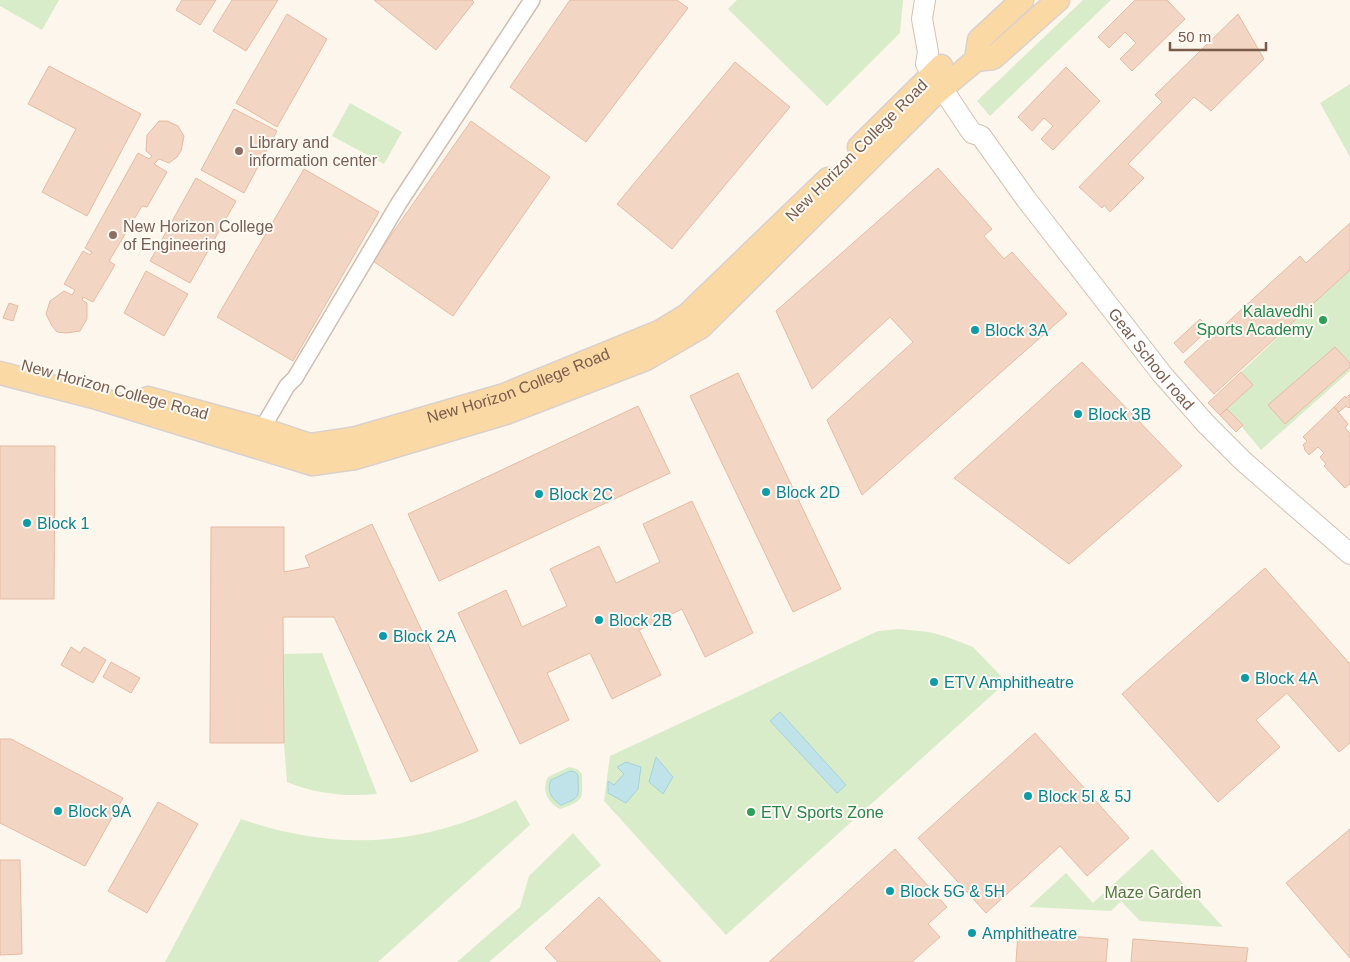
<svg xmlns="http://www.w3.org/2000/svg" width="1350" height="962" font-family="Helvetica,sans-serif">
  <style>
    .green { fill: #d8ecc9 }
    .water { fill: #bfe3e8; stroke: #a5d3da }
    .building { fill: #f3d5c3; stroke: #e6bba3 }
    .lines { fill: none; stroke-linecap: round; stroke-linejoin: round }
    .street-casing { stroke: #d1beb0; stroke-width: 18 }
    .secondary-casing { stroke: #d6c0b0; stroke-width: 22 }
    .primary-casing { stroke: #dad1cd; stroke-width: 25 }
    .street { stroke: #fff; stroke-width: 15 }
    .secondary { stroke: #fff; stroke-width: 20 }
    .primary { stroke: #fbd9a5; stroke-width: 22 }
    .education-dot { fill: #8d6e63; stroke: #fffaf3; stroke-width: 2 }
    .leisure-dot { fill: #2e9e5b; stroke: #fffaf3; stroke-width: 2 }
    .culture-dot { fill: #0f9aa8; stroke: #fffaf3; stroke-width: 2 }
    .labels { text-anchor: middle; stroke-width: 4; stroke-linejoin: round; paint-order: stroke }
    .education-label { font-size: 16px; fill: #785e54; stroke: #fffaf3; text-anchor: start }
    .street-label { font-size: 16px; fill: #7a5c4d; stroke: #fffaf3 }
    .leisure-label { font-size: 16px; fill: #27864d; stroke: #fffaf3; text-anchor: end }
    .culture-label { font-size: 16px; fill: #0d838f; stroke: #fffaf3; text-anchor: start }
    .park-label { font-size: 16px; fill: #537a41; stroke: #fffaf3 }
  </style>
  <rect width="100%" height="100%" fill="#fdf6ec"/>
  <g class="green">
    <polygon points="0,0 59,0 42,30 0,6"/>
    <polygon points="737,0 903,0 900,33 827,106 728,9"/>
    <polygon points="1083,0 1111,0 990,116 977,101"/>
    <polygon points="1350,84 1350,157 1320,103"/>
    <polygon points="350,103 402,132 384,164 332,136"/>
    <polygon points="1350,269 1350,371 1261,450 1227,409 1253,385 1241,372"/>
    <polygon points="899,629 929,632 944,636 973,647 1001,676 1002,686 726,935 604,801 610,756 878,631"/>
    <path d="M322,653L377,794C345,797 317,794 287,782L284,743L283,654Z"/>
    <path d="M569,767L577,769L582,774C582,799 586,800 560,809C548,803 541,790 548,777Z"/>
    <path d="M516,800L530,825L378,962H165L241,819C339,853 424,846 516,800Z"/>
    <polygon points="573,833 601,865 489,962 457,962 520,907 529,876"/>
    <polygon points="1152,849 1223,927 1140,921 1121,901 1111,911 1029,907 1066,873 1093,903"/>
  </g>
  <g class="water">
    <polygon points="780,712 846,785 837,793 770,721"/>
    <polygon points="656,757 673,777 663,794 649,782"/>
    <polygon points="626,762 641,767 638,789 626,803 608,793 608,781 614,785 624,774 617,767"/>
    <path d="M570,771L575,772L578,775C578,797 582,797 561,805C552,800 546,790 551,780Z"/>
  </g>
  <g class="building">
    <polygon points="182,0 216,0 200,25 176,10"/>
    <polygon points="232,0 278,0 246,51 213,31"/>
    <polygon points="374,0 472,0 474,2 436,50"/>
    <polygon points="570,0 677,0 688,8 586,142 510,87"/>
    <polygon points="1135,0 1167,0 1185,19 1132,71 1120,59 1136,43 1125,32 1109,48 1098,37"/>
    <polygon points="287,14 327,39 277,127 236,103"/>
    <polygon points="1238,14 1264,59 1211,111 1194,97 1128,164 1144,178 1110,212 1104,205 1102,208 1079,187 1162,102 1155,95"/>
    <polygon points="735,62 790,107 672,249 617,204"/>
    <polygon points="49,66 141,114 87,216 42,192 76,129 28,104"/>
    <polygon points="1066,67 1100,101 1053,150 1041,139 1053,126 1044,118 1032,131 1018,117"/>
    <polygon points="234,109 277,131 244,193 201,170"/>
    <polygon points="159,121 167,121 178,126 184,136 181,151 177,157 169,163 159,159 154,164 167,172 147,207 142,206 109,261 115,265 93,302 83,297 82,300 87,303 87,319 80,331 66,333 57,332 52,326 46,314 50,301 64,291 72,295 75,290 64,284 83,251 90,255 92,252 85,248 138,153 149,159 152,156 146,151 147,135"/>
    <polygon points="471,121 550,177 453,316 373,261"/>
    <polygon points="938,168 992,229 984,236 1004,259 1012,252 1067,314 862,495 827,420 913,342 890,317 812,389 776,311"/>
    <polygon points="304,169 379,212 293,361 217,317"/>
    <polygon points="196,178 236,201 190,283 150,261"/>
    <polygon points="1350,223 1350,270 1214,394 1184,362 1300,256 1306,263"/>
    <polygon points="146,271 188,294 164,336 124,313"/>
    <polygon points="9,303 18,306 13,321 3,318"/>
    <polygon points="1200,319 1209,329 1183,353 1174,343"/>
    <polygon points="1335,347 1350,363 1350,367 1285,424 1268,405"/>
    <polygon points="1082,362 1182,466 1069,564 954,478"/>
    <polygon points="1241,372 1253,385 1220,415 1208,403"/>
    <polygon points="738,373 841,589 793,612 690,396"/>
    <polygon points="1350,394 1350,407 1349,408 1346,406 1339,412 1334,407 1345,396 1346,398"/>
    <polygon points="638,406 670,473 439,581 408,514"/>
    <polygon points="1334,407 1348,424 1345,428 1350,433 1350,484 1345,488 1324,466 1326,464 1320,457 1324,453 1318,447 1309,455 1304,449 1305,448 1303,445 1307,441 1303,437"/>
    <polygon points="1227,409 1243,425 1236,432 1220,415"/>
    <polygon points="0,446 55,446 54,599 0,599"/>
    <polygon points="692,501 753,633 705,657 682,609 639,630 661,675 612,699 590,653 547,673 569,720 520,744 458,613 506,590 522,627 567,606 550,569 599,546 616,583 660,562 643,524"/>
    <polygon points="372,524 478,751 411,782 334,617 283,617 284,743 210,743 211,527 284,527 284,572 310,567 305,556"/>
    <polygon points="1265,568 1350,664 1350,743 1339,752 1287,693 1256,720 1280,747 1218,802 1122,694"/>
    <polygon points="71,647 80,653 84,647 106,660 93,683 61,665"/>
    <polygon points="111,662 140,678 131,693 103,677"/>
    <polygon points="1035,733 1129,838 1087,876 1060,846 986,913 918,838"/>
    <polygon points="0,739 11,739 123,798 85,866 0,823"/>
    <polygon points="158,802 198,824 147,913 108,891"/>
    <polygon points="1350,829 1350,958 1286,883"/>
    <polygon points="895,849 947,907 928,924 940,937 912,962 769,962"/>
    <polygon points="0,860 20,860 22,954 0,955"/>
    <polygon points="599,897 661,962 558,962 545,948"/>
    <polygon points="1018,932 1108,939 1106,962 1016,962"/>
    <polygon points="1133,939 1248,948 1246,962 1131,962"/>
  </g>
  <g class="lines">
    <defs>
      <polyline id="street" points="262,429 287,386 295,378 399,203 532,0"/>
      <g id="secondary">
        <path id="s1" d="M925,0L922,19L928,52L926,64L972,133L981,136L1026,199L1162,374L1206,424L1243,461L1350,554"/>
      </g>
      <g id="primary">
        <polyline points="976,60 979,40 1022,0"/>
        <polyline points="859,147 941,66"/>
        <polyline points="0,373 97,398 312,464 355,458 506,413 646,359 701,327 934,95 976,60 993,58 1058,0"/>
        <path id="s2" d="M148,398L262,429L310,445L356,438L504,395L661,331L687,315L828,179"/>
      </g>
    </defs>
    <use href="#street" class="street-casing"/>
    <use href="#secondary" class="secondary-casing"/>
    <use href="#primary" class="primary-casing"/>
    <use href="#street" class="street"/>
    <use href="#secondary" class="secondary"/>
    <use href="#primary" class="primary"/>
  </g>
  <g class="education-dot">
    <circle cx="239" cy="151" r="5"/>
    <circle cx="113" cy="235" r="5"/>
  </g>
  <g class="leisure-dot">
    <circle cx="1323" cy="320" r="5"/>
    <circle cx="751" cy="812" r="5"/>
  </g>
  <g class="culture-dot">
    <circle cx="975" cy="330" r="5"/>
    <circle cx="1078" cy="414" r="5"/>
    <circle cx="766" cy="492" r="5"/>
    <circle cx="539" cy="494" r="5"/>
    <circle cx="27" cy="523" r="5"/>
    <circle cx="599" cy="620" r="5"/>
    <circle cx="383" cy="636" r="5"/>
    <circle cx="1245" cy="678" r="5"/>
    <circle cx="934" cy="682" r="5"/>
    <circle cx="1028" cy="796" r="5"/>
    <circle cx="58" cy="811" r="5"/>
    <circle cx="890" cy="891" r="5"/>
    <circle cx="972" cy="933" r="5"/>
  </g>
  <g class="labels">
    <g class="education-label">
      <text x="249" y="148">Library and<tspan x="249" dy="18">information center</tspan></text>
      <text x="123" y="232">New Horizon College<tspan x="123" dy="18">of Engineering</tspan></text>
    </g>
    <g class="street-label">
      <text transform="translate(856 150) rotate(-45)" y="6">New Horizon College Road</text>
      <text dy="6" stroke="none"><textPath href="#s1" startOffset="438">Gear School road</textPath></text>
      <text dy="6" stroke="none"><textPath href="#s2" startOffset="386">New Horizon College Road</textPath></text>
      <text transform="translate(115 389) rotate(15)" y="6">New Horizon College Road</text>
    </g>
    <g class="leisure-label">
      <text x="1313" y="317">Kalavedhi<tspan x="1313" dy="18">Sports Academy</tspan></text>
      <text x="761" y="818" text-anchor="start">ETV Sports Zone</text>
    </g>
    <g class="culture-label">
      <text x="985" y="336">Block 3A</text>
      <text x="1088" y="420">Block 3B</text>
      <text x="776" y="498">Block 2D</text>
      <text x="549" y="500">Block 2C</text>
      <text x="37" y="529">Block 1</text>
      <text x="609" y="626">Block 2B</text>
      <text x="393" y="642">Block 2A</text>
      <text x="1255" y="684">Block 4A</text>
      <text x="944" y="688">ETV Amphitheatre</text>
      <text x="1038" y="802">Block 5I &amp; 5J</text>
      <text x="68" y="817">Block 9A</text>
      <text x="900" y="897">Block 5G &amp; 5H</text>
      <text x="982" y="939">Amphitheatre</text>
    </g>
    <g class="park-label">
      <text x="1153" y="898">Maze Garden</text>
    </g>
  </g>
  <path d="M1170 42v8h96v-8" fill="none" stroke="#7a5c4d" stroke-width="2.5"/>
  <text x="1178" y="42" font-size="15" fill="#7a5c4d" stroke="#fffaf3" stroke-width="4" paint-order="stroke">50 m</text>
</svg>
